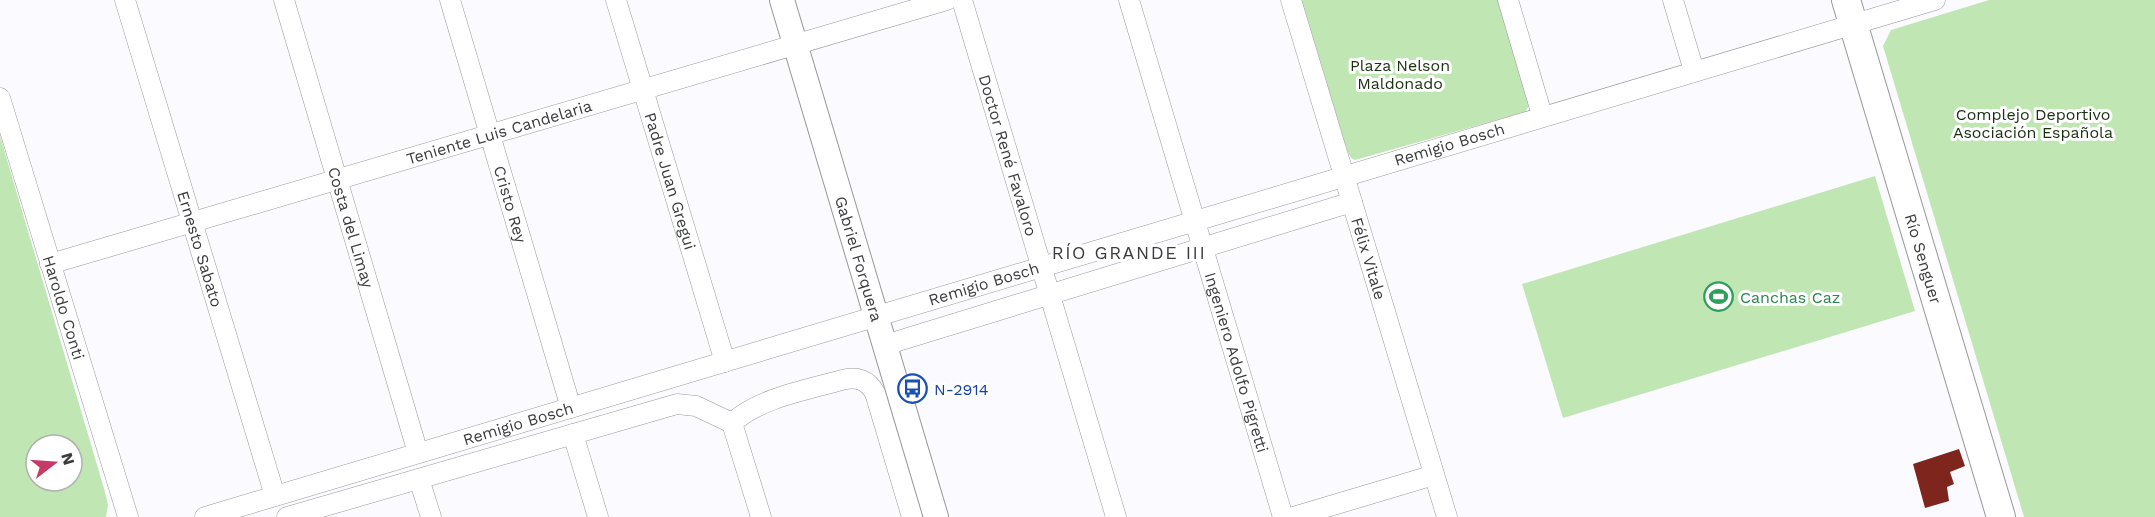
<svg xmlns="http://www.w3.org/2000/svg" width="2155" height="517" font-family="'Work Sans',sans-serif">
  <style>
    .green { fill: #c0e7b3; fill-rule: evenodd }
    .building { fill: #7e251d }
    .lines { fill: none; stroke-linecap: round; stroke-linejoin: round }
    .minor-casing { stroke: #97989d; stroke-width: 21 }
    .tertiary-casing { stroke: #97989d; stroke-width: 26 }
    .secondary-casing { stroke: #97989d; stroke-width: 30 }
    .minor { stroke: #fff; stroke-width: 20 }
    .tertiary { stroke: #fff; stroke-width: 24 }
    .secondary { stroke: #fff; stroke-width: 28 }
    .labels { text-anchor: middle; stroke-width: 6; stroke-linejoin: round; paint-order: stroke }
    .park-label { font-size: 16px; fill: #193010; stroke: #fff }
    .street-label { font-size: 16px; fill: #3a3b3d; stroke: #fff }
    .leisure-label { font-size: 16px; fill: #27864d; stroke: #fff; text-anchor: start }
    .transit-label { font-size: 16px; fill: #164399; stroke: #fff; text-anchor: start }
    .neighbourhood-label { font-size: 18px; letter-spacing: 1.5px; fill: #3a3b3d; stroke: #fff }
  </style>
  <rect width="100%" height="100%" fill="#fbfbff"/>
  <g class="green">
    <polygon points="1302,0 1498,0 1529,106 1525,112 1355,160 1351,158 1347,150"/>
    <polygon points="1989,0 2155,0 2155,517 2024,517 1883,46 1891,30"/>
    <path d="M0,136L105,492L108,505L106,517H0ZM36,445H72V481H36Z"/>
    <polygon points="1875,176 1915,311 1563,418 1522,284"/>
  </g>
  <polygon class="building" points="1959,449 1965,466 1950,472 1954,484 1947,487 1949,501 1925,508 1913,464"/>
  <g class="lines">
    <defs>
      <g id="minor">
        <path id="s1" d="M125,0L275,496"/>
        <path id="s2" d="M284,0L418,453"/>
        <path id="s3" d="M450,0L571,408"/>
        <path id="s4" d="M616,0L725,362"/>
        <path id="s5" d="M962,0L1116,517"/>
        <path id="s6" d="M1129,0L1283,517"/>
        <path id="s7" d="M1291,0L1447,517"/>
        <polyline points="1508,0 1542,115"/>
        <polyline points="1673,0 1694,71"/>
        <path id="s8" d="M0,98L128,517"/>
        <path id="s9" d="M50,264L947,0"/>
        <polyline points="885,345 1352,202"/>
        <path d="M732,423C759,398 807,390 842,380C857,376 868,380 875,393L912,517"/>
        <polyline points="732,423 761,517"/>
        <polyline points="573,434 598,517"/>
        <polyline points="419,479 431,517"/>
        <path id="s10" d="M205,517C781,345 1357,170 1935,0"/>
        <polyline points="287,517 677,404 696,406 732,423"/>
        <polyline points="1293,517 1434,475"/>
      </g>
      <g id="tertiary">
        <path id="s11" d="M782,0L936,517"/>
      </g>
      <g id="secondary">
        <path id="s12" d="M1846,0L2001,517"/>
      </g>
    </defs>
    <use href="#minor" class="minor-casing"/>
    <use href="#tertiary" class="tertiary-casing"/>
    <use href="#secondary" class="secondary-casing"/>
    <use href="#minor" class="minor"/>
    <use href="#tertiary" class="tertiary"/>
    <use href="#secondary" class="secondary"/>
  </g>
  <defs>
    <symbol id="stadium-ring" viewBox="-11 -11 22 22"><circle r="9.5" fill="#fff" stroke="#2e9e5b" stroke-width="1.5"/><path d="M0-5a6.5 5 0 1 0 0 10a6.5 5 0 1 0 0-10ZM-3.5-1.8h7v3.6h-7Z" fill="#2e9e5b"/></symbol>
    <symbol id="bus-ring" viewBox="-11 -11 22 22"><circle r="9.5" fill="#fff" stroke="#1a4fb4" stroke-width="1.5"/><path d="M-5-6H5V4H4V6H2V4H-2V6H-4V4H-5ZM-3.5-4V0h7V-4ZM-3.5 1.2v1.5H-2V1.2ZM2 1.2v1.5H3.5V1.2Z" fill="#1a4fb4"/></symbol>
  </defs>
  <g fill-rule="evenodd">
    <use href="#stadium-ring" x="1702" y="280" width="33" height="33"/>
    <use href="#bus-ring" x="896" y="372" width="33" height="33"/>
  </g>
  <g class="labels">
    <g class="park-label">
      <text x="1400" y="71">Plaza Nelson<tspan x="1400" dy="18">Maldonado</tspan></text>
      <text x="2033" y="120">Complejo Deportivo<tspan x="2033" dy="18">Asociación Española</tspan></text>
    </g>
    <g class="street-label">
      <text dy="6" stroke="none"><textPath href="#s9" startOffset="468">Teniente Luis Candelaria</textPath></text>
      <text dy="6" stroke="none"><textPath href="#s10" startOffset="1299">Remigio Bosch</textPath></text>
      <text dy="6" stroke="none"><textPath href="#s5" startOffset="162">Doctor René Favaloro</textPath></text>
      <text dy="6" stroke="none"><textPath href="#s4" startOffset="189">Padre Juan Gregui</textPath></text>
      <text dy="6" stroke="none"><textPath href="#s3" startOffset="213">Cristo Rey</textPath></text>
      <text dy="6" stroke="none"><textPath href="#s2" startOffset="237">Costa del Limay</textPath></text>
      <text dy="6" stroke="none"><textPath href="#s1" startOffset="260">Ernesto Sabato</textPath></text>
      <text dy="6" stroke="none"><textPath href="#s11" startOffset="270">Gabriel Forquera</textPath></text>
      <text dy="6" stroke="none"><textPath href="#s7" startOffset="270">Félix Vitale</textPath></text>
      <text dy="6" stroke="none"><textPath href="#s12" startOffset="270">Río Senguer</textPath></text>
      <text dy="6" stroke="none"><textPath href="#s10" startOffset="813">Remigio Bosch</textPath></text>
      <text dy="6" stroke="none"><textPath href="#s8" startOffset="219">Haroldo Conti</textPath></text>
      <text dy="6" stroke="none"><textPath href="#s6" startOffset="378">Ingeniero Adolfo Pigretti</textPath></text>
      <text dy="6" stroke="none"><textPath href="#s10" startOffset="327">Remigio Bosch</textPath></text>
    </g>
    <g class="leisure-label">
      <text x="1740" y="303">Canchas Caz</text>
    </g>
    <g class="transit-label">
      <text x="934" y="395">N-2914</text>
    </g>
    <g class="neighbourhood-label">
      <text x="1129" y="259">RÍO GRANDE III</text>
    </g>
  </g>
  <g transform="translate(54 463) rotate(73)"><circle r="28" fill="#ffffff" stroke="#b0b1b1" stroke-width="1.5"/>
  <path d="M0-4.5L10 22L0 15L-10 22Z" fill="#c73a67"/>
  <text y="-9" font-size="16" font-weight="bold" text-anchor="middle" fill="#3a3b3d">N</text>
  </g>
</svg>
